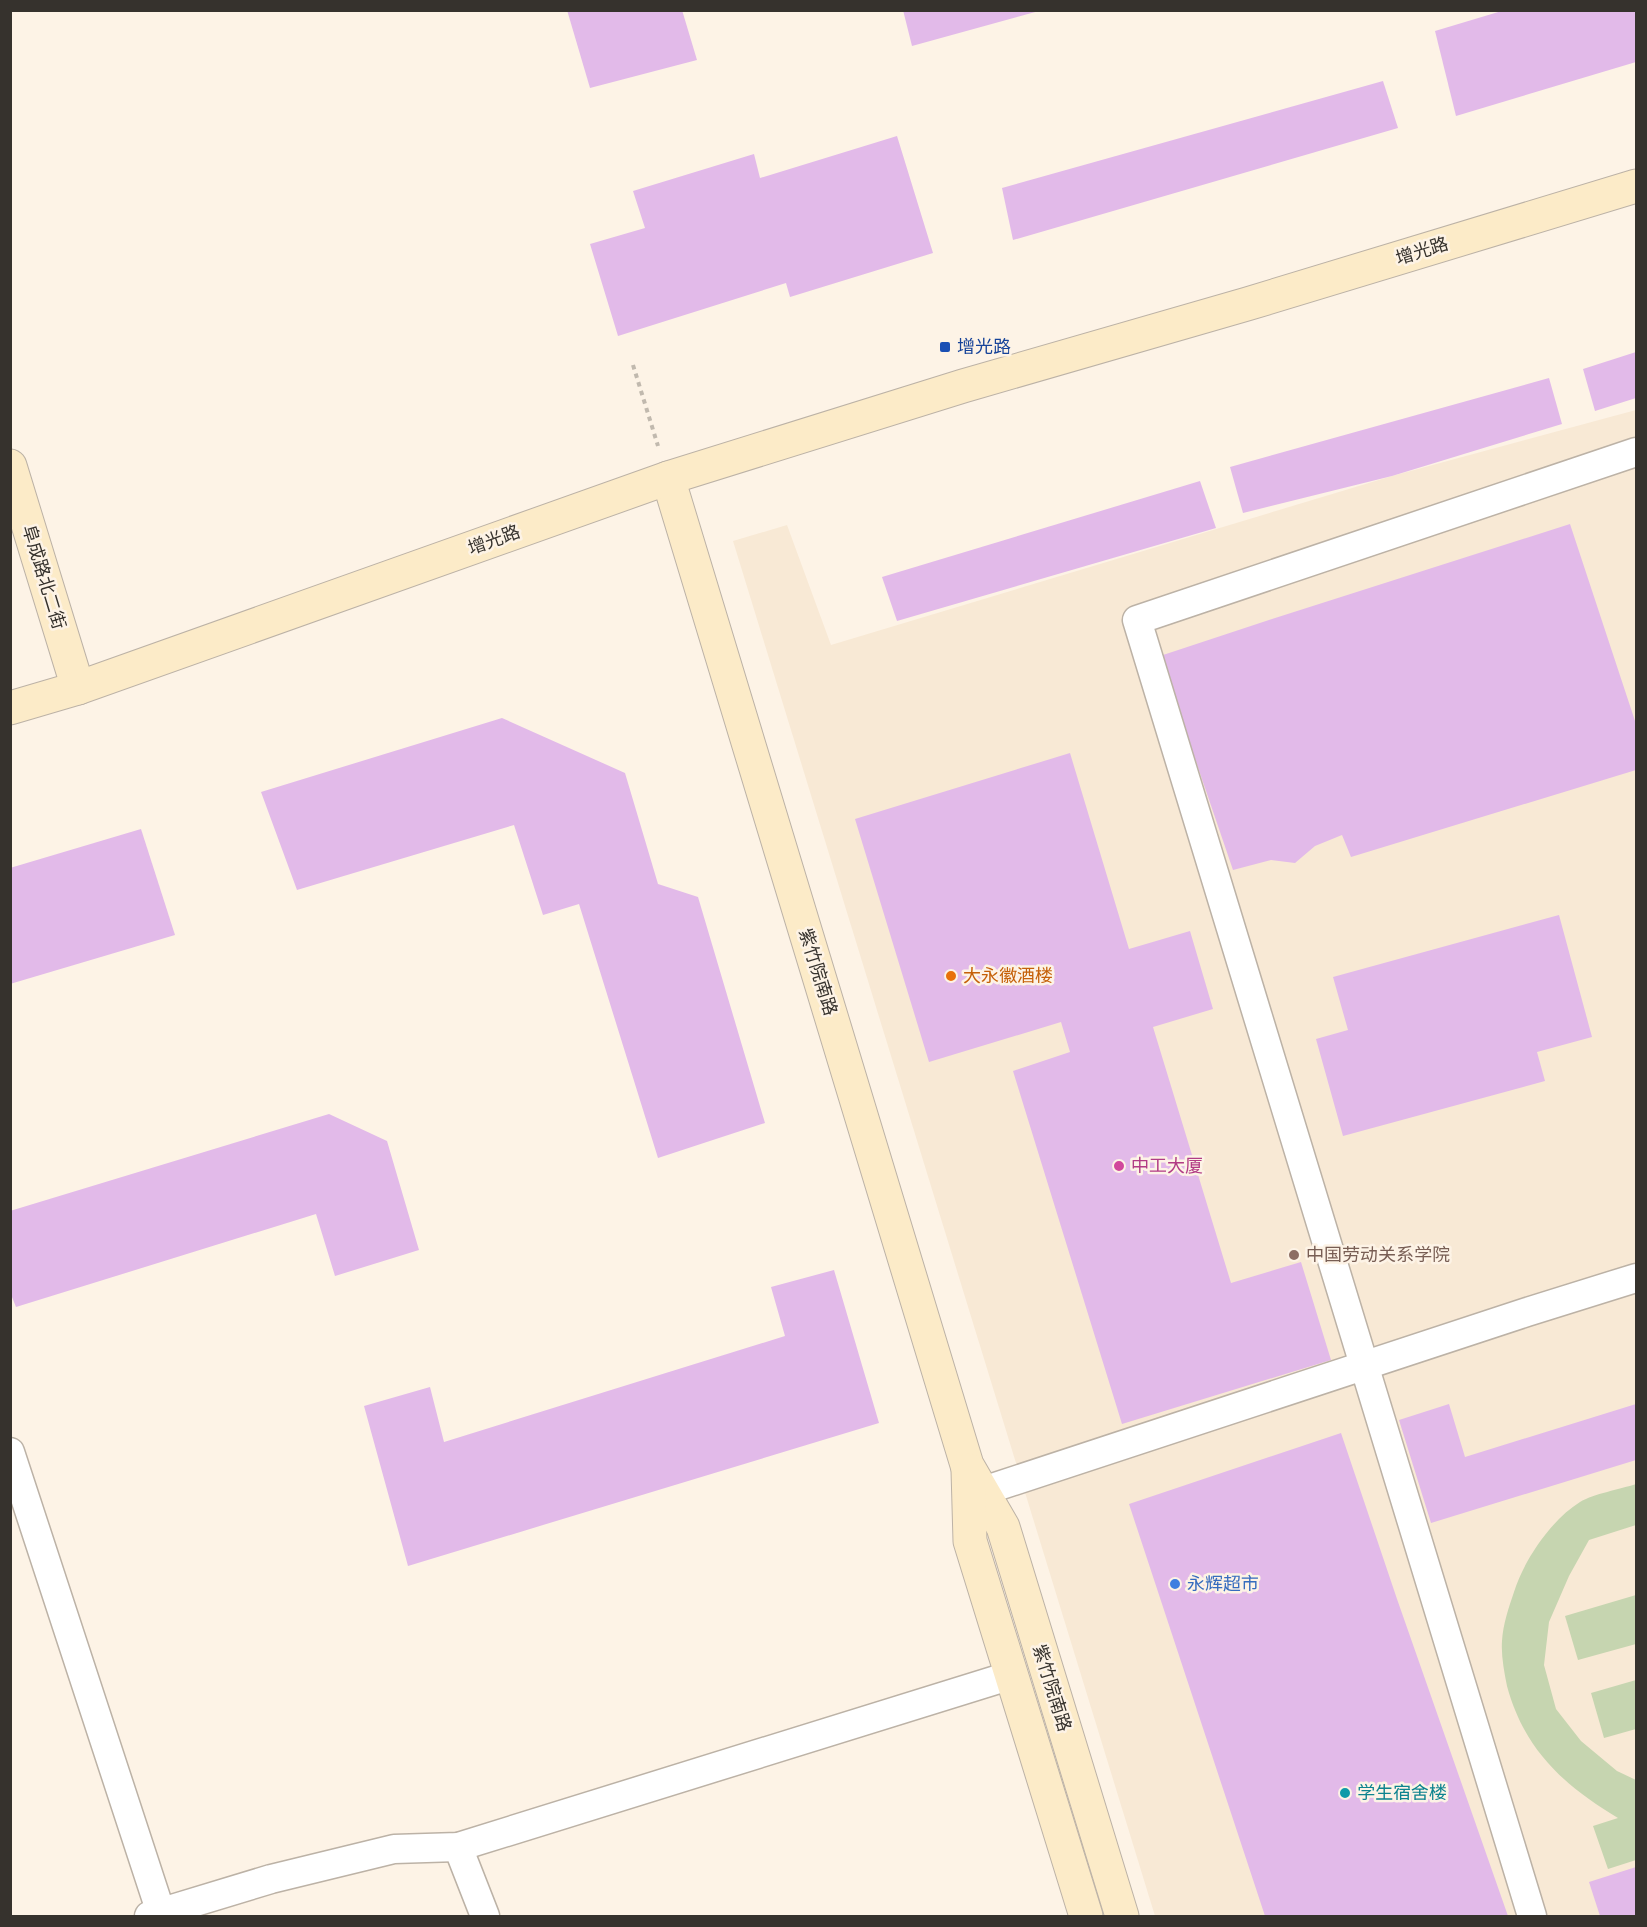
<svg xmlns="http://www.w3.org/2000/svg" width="1647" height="1927" font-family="'Work Sans','Noto Sans SC',sans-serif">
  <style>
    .built { fill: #f8e9d5 }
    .green { fill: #c6d5b0 }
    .building { fill: #e2bae9 }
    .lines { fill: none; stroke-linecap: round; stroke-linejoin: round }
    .street-casing { stroke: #bcb2a6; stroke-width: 31 }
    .secondary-casing { stroke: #bcb2a6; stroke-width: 35 }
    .path { stroke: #c1b9ae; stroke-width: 4; stroke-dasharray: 4.5 4.5; stroke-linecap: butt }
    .street { stroke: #fff; stroke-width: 28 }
    .secondary { stroke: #fcebc8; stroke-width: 33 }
    .transit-dot { fill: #1a4fb4; stroke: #fdf3e6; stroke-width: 2 }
    .food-dot { fill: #e8710a; stroke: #fdf3e6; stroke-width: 2 }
    .hotel-dot { fill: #d1479c; stroke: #fdf3e6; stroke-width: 2 }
    .education-dot { fill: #8d6e63; stroke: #fdf3e6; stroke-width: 2 }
    .shop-dot { fill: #3f7fe0; stroke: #fdf3e6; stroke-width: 2 }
    .culture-dot { fill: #0f9aa8; stroke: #fdf3e6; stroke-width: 2 }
    .labels { text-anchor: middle; stroke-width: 5; stroke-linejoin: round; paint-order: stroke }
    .street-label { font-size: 18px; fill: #36322d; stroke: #fdf3e6 }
    .transit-label { font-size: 18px; fill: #164399; stroke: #fdf3e6; text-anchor: start }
    .food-label { font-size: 18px; fill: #c56008; stroke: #fdf3e6; text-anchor: start }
    .hotel-label { font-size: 18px; fill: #b23c85; stroke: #fdf3e6; text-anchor: start }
    .education-label { font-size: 18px; fill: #785e54; stroke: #fdf3e6; text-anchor: start }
    .shop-label { font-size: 18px; fill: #366cbe; stroke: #fdf3e6; text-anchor: start }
    .culture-label { font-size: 18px; fill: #0d838f; stroke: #fdf3e6; text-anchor: start }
  </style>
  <rect width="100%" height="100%" fill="#fdf3e6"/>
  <polygon class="built" points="1636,410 1636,1916 1155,1916 733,541 787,525 831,645 1392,476"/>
  <g class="green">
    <path d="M1636,1484V1525L1589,1540L1569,1576L1549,1622L1544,1665L1556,1709L1581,1741L1617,1771L1636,1780V1860L1608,1869L1593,1826L1618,1818C1563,1785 1524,1749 1507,1686C1504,1671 1501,1655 1502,1641C1503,1624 1509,1607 1514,1592C1524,1560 1551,1520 1580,1502C1593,1494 1621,1489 1636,1484Z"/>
    <polygon points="1636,1595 1636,1644 1578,1660 1565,1616"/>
    <polygon points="1636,1680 1636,1729 1604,1738 1591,1693"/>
  </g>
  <g class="building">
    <polygon points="567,10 682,10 697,60 590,88"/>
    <polygon points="903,10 1039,10 1039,11 912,46"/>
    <polygon points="1505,10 1636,10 1636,62 1456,116 1435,31"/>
    <polygon points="1383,81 1398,128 1013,240 1002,188"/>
    <polygon points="897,136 933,253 790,297 786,283 618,336 590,244 645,228 633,191 754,154 760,178"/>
    <polygon points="1636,352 1636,398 1595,411 1583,369"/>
    <polygon points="1549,378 1562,424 1392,476 1243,513 1230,467"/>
    <polygon points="1200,481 1216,528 897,621 882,577"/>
    <polygon points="1570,524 1636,724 1636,770 1351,857 1342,835 1315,846 1295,863 1271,860 1233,870 1160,656 1272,619"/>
    <polygon points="502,718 625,773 658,884 698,897 765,1123 658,1158 579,904 543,915 514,825 297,890 261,792"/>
    <polygon points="1070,753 1129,949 1190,931 1213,1009 1153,1027 1231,1283 1301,1262 1331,1360 1122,1424 1013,1071 1070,1052 1061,1022 929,1062 855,819"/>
    <polygon points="141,829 175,935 10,984 10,868"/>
    <polygon points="1559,915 1592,1037 1537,1052 1545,1081 1343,1136 1316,1039 1348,1030 1333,977"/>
    <polygon points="329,1114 387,1141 419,1250 335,1276 316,1214 16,1307 10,1292 10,1211"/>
    <polygon points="834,1270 879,1423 408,1566 364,1406 430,1387 444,1442 785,1336 771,1287"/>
    <polygon points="1449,1404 1465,1457 1636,1404 1636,1460 1431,1523 1399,1420"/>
    <polygon points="1341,1433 1397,1599 1508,1916 1265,1916 1129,1504"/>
    <polygon points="1636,1867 1636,1916 1600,1916 1589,1882"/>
  </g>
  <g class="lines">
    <defs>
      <g id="street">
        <polyline points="10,1452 161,1913"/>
        <polyline points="983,1491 1527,1312 1636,1278"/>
        <polyline points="458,1847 485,1916"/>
        <polyline points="149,1916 271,1879 394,1849 458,1847 1012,1675"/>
        <polyline points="1532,1916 1137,620 1636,452"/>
      </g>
      <g id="secondary">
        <polyline points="10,466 78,688"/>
        <polyline points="668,478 967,1465 1003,1527 1122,1916"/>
        <polyline points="10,708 78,688 668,478 963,386 1247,304 1636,186"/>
        <polyline points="968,1470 970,1541 1086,1916"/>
      </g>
    </defs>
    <use href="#street" class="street-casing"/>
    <use href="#secondary" class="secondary-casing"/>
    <polyline class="path" points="633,365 658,446"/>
    <use href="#street" class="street"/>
    <use href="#secondary" class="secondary"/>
  </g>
  <rect class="transit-dot" x="939" y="341" width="12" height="12" rx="3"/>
  <circle class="food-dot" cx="951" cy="976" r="6"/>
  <circle class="hotel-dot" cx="1119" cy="1166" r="6"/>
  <circle class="education-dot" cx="1294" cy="1255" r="6"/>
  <circle class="shop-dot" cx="1175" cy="1584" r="6"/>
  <circle class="culture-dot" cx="1345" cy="1793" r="6"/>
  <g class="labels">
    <g class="street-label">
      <text transform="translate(1422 251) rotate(-17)" y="6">增光路</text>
      <text transform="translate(494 540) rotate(-20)" y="6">增光路</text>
      <text transform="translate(44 577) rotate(73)" y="6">阜成路北二街</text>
      <text transform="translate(818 972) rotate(73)" y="6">紫竹院南路</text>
      <text transform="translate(1052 1688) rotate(73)" y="6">紫竹院南路</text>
    </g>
    <g class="transit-label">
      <text x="957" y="353">增光路</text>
    </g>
    <g class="food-label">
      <text x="963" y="982">大永徽酒楼</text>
    </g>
    <g class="hotel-label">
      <text x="1131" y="1172">中工大厦</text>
    </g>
    <g class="education-label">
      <text x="1306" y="1261">中国劳动关系学院</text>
    </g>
    <g class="shop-label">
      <text x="1187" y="1590">永辉超市</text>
    </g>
    <g class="culture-label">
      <text x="1357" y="1799">学生宿舍楼</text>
    </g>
  </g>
  <rect width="1647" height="1927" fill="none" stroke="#36322d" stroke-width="24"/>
</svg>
